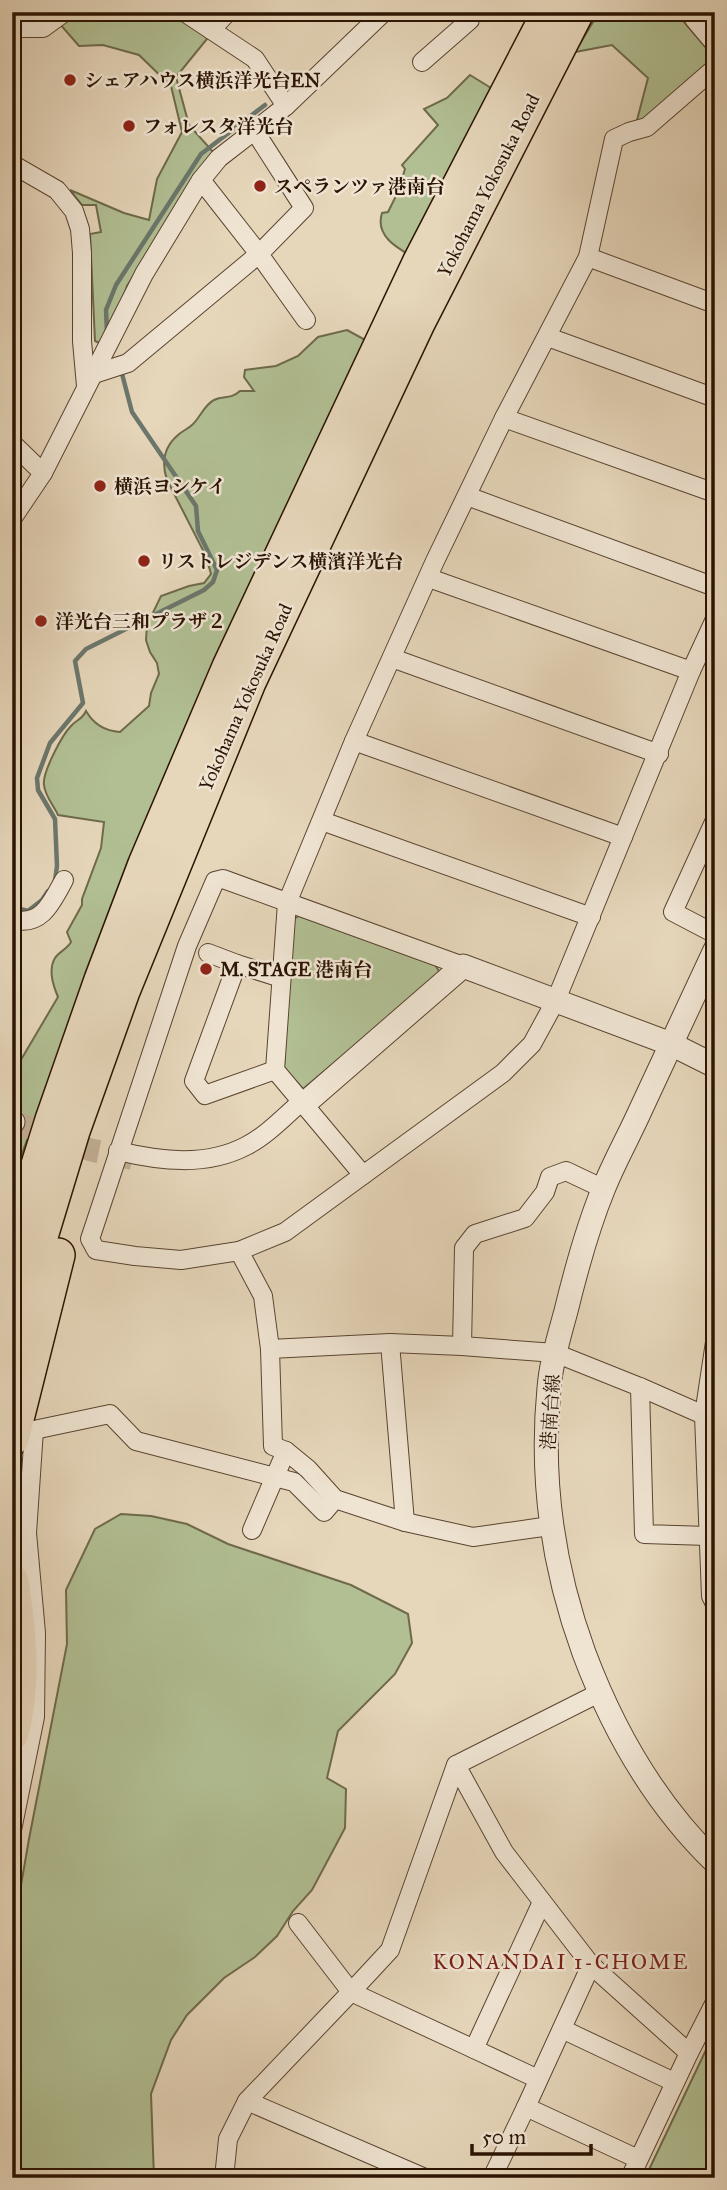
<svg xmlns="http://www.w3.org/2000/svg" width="727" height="2190" font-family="'IM FELL Great Primer','Noto Serif JP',serif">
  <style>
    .green { fill: #b1bf93; stroke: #6e6a4b; stroke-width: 2 }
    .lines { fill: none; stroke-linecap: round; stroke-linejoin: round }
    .stream { stroke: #6b776c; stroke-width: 4.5 }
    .tertiary-tunnel { stroke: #c1af95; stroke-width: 23; stroke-dasharray: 23 11; stroke-linecap: butt }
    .minor-casing { stroke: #5a4431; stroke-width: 20 }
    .tertiary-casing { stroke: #5a4431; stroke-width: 25 }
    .motorway-casing { stroke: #2b1403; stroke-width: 36 }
    .minor { stroke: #efe4d2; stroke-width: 18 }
    .tertiary { stroke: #efe4d2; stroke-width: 23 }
    .motorway { stroke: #e6d6ba; stroke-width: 33 }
    .poi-dot { fill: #8f2418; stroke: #efe4d2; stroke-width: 2.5 }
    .labels { text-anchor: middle; stroke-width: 5; stroke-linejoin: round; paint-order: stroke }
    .poi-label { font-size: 19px; font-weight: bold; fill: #2b1403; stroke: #efe4d2; text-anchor: start }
    .street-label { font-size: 19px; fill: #2b1403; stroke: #efe4d2 }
    .neighbourhood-label { font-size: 21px; letter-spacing: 2px; fill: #7a1f14; stroke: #efe4d2 }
  </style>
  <rect width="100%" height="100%" fill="#e6d6ba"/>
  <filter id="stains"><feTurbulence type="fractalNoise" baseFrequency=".00286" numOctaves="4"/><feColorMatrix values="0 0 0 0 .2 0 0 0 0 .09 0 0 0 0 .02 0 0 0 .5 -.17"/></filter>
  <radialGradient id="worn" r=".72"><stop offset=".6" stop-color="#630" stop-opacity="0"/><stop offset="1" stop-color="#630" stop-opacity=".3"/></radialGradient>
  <g class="green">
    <polygon points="74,12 175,12 211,34 176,77 189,125 214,153 127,286 114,328 102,344 95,341 90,234 101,232 96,205 82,205 70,190 124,213 149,220 157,179 182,132 171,86 139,55 103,45 79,46 59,23"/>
    <polygon points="599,12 692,12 684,22 709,51 708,62 650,120 636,124 648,78 612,45 575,52"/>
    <path d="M470,75L504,96L420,261C401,250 374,238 382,213L388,212L398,192L405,169L402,165L438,125L424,109L447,98Z"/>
    <path d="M347,330L378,347L46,1088L12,1181V1075L58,997C53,985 48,970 55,958C59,952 67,949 71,942L67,932L82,905V899L101,848L104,822L58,815C54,806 45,796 44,785C42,773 62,735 71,726C77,719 82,720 86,711C94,725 105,731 120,732L149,706L151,693L159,674L157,663L150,652L146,640L147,625L161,596L189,586L204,583L211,574L206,556L167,480C161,462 164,447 178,435C182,431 188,429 192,425C200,418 204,405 214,400C224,395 230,400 240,391H254L244,377L245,370L276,366L298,356L318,337Z"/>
    <polygon points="299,916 435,965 439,971 436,978 303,1089 284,1068 292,920"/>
    <polygon points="121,1514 151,1516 187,1524 228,1544 351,1585 408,1614 412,1643 395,1674 338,1731 327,1778 346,1789 345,1828 312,1890 293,1911 277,1936 255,1957 224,1978 187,2015 171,2040 151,2094 154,2178 12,2178 12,1937 29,1839 67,1644 66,1590 95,1529"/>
    <polygon points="715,2031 715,2178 645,2178"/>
  </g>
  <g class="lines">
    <g class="stream">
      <polyline points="107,332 106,310 116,285 201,154 265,105"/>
      <polyline points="55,881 57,866 55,819 38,790 37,778 50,743 83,703 75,661 86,649 204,590 213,582 217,570 198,531 196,506 132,412 121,370"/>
      <polyline points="12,907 28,911 42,900 48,891"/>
    </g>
    <polyline class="tertiary-tunnel" points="13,1122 91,1150 140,1160"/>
    <defs>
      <g id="minor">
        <polyline points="184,12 255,59 286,106"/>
        <polyline points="700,12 694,19 715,44"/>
        <polyline points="12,28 43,28 65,12"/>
        <polyline points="211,30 228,12"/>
        <polyline points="422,62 470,20 460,12"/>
        <polyline points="12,164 57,190 74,211 80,229 82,253 82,341 86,386"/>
        <polyline points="201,180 259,254 306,320"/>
        <polyline points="588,257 715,304"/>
        <polyline points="548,337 715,398"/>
        <polyline points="91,375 128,363 259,254 304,208 254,130"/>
        <polyline points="504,418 715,493"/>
        <polyline points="12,443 43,473"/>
        <polyline points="467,496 715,587"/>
        <polyline points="12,519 43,473 144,274 201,180 219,158 286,106 384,12"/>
        <polyline points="429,578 691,671"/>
        <polyline points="715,619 691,671 556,1000 532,1044 503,1073 285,1232 239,1251 263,1296 270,1349 390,1343 462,1346 555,1353 640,1387 715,1420"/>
        <polyline points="392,658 659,754"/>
        <polyline points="354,741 623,837"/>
        <polyline points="715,820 673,912 715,934"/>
        <polyline points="322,821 591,917"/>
        <path d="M12,919C41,928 52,902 64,880"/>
        <polyline points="208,953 237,964"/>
        <polyline points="275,1070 205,1095 194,1081 237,964 281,978"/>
        <path d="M118,1151C160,1161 206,1167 246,1146C266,1136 284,1117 301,1102"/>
        <polyline points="363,1175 275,1070 287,903 354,741 435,561 504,418 588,257 614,139 629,132 647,127 715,68"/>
        <polyline points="239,1251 181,1260 135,1256 96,1250 90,1239 187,946 215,881 223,879 463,966"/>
        <polyline points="715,1342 704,1415 711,1596 715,1604"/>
        <polyline points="390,1343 405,1522"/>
        <polyline points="462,1346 464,1248 475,1234 525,1218 545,1192 550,1177 566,1171 604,1189"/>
        <polyline points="270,1349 273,1446 286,1451 308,1469 335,1499 405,1522 473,1537 550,1526"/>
        <polyline points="640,1387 644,1534 708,1536"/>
        <polyline points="34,1430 110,1414 136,1441 294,1482 324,1512 335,1499"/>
        <polyline points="252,1530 286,1451"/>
        <polyline points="456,1765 504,1852 591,1965 689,2053 630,2178"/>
        <polyline points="12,1830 35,1717 36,1633 27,1533 34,1430 26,1431"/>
        <polyline points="706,1854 715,1836"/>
        <polyline points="298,1923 351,1992 247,2101 425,2178"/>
        <polyline points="591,1965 526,2107 638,2159"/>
        <polyline points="562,2029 674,2082"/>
        <polyline points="474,2049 351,1992 390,1950 456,1765 599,1693"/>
        <polyline points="689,2053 715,2002"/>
        <polyline points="538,2079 474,2049 542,1902"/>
        <polyline points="224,2178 228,2139 247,2101"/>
        <polyline points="492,2178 526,2107"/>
      </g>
      <g id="tertiary">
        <path d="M715,950C690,1003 666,1056 641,1109C629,1136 614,1162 603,1190C587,1229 576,1270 566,1311C559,1337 551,1362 549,1388C540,1480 553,1568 584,1653C613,1730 656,1805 715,1862"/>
        <polyline points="311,1098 463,966 671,1044 715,1066"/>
        <polyline points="12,1121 13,1122"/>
      </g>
      <g id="motorway">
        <polyline points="12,1248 52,1120 101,980 145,864 229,667 420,261 549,12"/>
        <polyline points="12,1332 73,1131 123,991 249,682 418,323 577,12"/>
        <polyline points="12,1439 58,1255"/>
        <path d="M12,1581C20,1634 25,1682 12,1734"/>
      </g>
    </defs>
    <use href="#minor" class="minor-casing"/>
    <use href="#tertiary" class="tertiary-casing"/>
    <use href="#motorway" class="motorway-casing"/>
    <use href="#minor" class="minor"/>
    <use href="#tertiary" class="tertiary"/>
    <use href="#motorway" class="motorway"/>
  </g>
  <g class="poi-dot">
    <circle cx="70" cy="80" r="7"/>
    <circle cx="129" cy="126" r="7"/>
    <circle cx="260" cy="186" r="7"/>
    <circle cx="100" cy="486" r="7"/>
    <circle cx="144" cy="561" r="7"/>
    <circle cx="41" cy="621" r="7"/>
    <circle cx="206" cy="969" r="7"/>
  </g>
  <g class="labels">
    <g class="poi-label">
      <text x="84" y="87">シェアハウス横浜洋光台EN</text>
      <text x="143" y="133">フォレスタ洋光台</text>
      <text x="274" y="193">スペランツァ港南台</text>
      <text x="114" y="493">横浜ヨシケイ</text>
      <text x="158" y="568">リストレジデンス横濱洋光台</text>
      <text x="55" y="628">洋光台三和プラザ２</text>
      <text x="220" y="976">M. STAGE 港南台</text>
    </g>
    <g class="street-label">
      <text transform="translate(488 185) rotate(-63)" y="7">Yokohama Yokosuka Road</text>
      <text transform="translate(245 697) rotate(-66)" y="7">Yokohama Yokosuka Road</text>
      <text transform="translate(550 1412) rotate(-86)" y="7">港南台線</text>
    </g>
    <g class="neighbourhood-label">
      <text x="561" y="1969">KONANDAI 1-CHOME</text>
    </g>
  </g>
  <rect width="727" height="2190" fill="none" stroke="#e6d6ba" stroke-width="42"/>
  <rect x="14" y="14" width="699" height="2162" fill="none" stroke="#2b1403" stroke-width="3.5"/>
  <rect x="21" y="21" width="685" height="2148" fill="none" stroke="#2b1403" stroke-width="2"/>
  <path d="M472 2144v10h119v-10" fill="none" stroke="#2b1403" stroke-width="3.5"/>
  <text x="482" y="2144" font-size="21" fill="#2b1403" stroke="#efe4d2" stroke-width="5" paint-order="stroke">50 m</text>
  <rect width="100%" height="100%" filter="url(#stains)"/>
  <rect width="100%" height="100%" fill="url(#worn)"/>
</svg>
